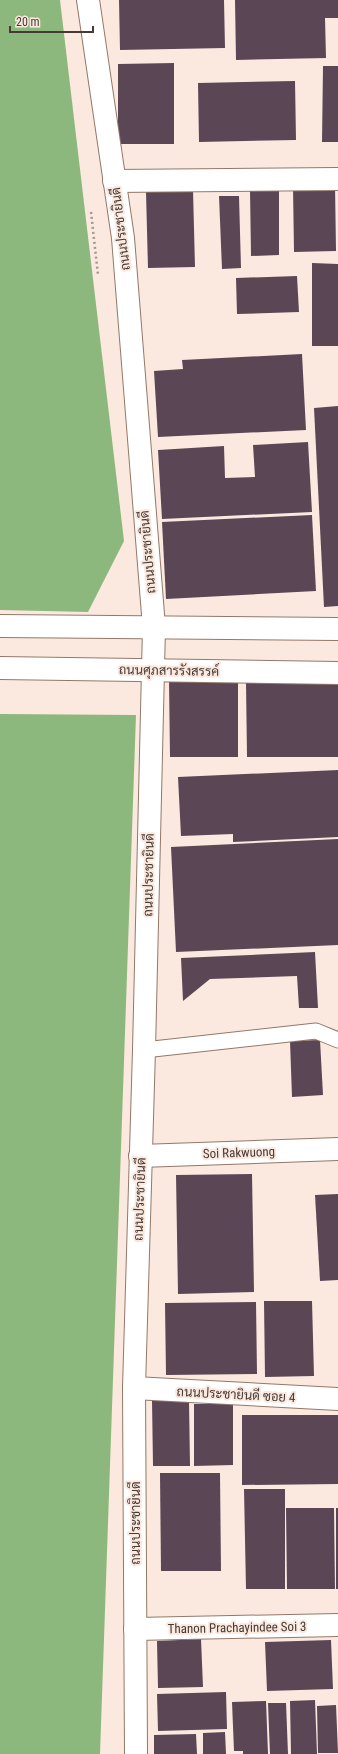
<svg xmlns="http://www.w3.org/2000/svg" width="338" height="1754" font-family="'Roboto Condensed',Sarabun,sans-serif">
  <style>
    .forest { fill: #8db87d }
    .building { fill: #5b4656 }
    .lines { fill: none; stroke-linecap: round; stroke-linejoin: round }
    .service-casing { stroke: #937869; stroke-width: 17 }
    .minor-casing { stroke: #937869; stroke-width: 24 }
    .tertiary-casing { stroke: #937869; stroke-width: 24 }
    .path { stroke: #a4958d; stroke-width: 2.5; stroke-dasharray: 2 3; stroke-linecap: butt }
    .service { stroke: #fff; stroke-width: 15 }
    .minor { stroke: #fff; stroke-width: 22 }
    .tertiary { stroke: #fff; stroke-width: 22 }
    .labels { text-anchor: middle; stroke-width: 4; stroke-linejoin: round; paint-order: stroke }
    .street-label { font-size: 13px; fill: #463a34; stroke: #fbe9df }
  </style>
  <rect width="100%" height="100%" fill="#fbe9df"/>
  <g class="forest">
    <polygon points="0,0 60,0 124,541 88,612 0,610"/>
    <polygon points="0,714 136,715 100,1754 0,1754"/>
  </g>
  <g class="building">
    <polygon points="119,0 224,0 225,48 120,50"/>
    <polygon points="235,0 338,0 338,18 325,18 326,58 236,60"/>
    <polygon points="174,63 174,144 118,144 118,64"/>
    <polygon points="323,66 338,66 338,142 322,142"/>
    <polygon points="295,81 296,140 199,142 198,83"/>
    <polygon points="335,184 336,251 294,252 293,186"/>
    <polygon points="193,190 195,267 148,268 146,192"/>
    <polygon points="250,190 279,190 279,255 251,256"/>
    <polygon points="219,196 239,196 241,268 222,269"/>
    <polygon points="312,263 338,264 338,346 312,346"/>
    <polygon points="297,276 299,312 237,314 236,278"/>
    <polygon points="302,354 306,430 158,437 154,371 183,369 182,360"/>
    <polygon points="338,406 338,606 324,607 314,408"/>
    <polygon points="308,442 312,512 162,519 158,450 224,446 225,478 255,477 253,445"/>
    <polygon points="312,515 316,591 166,599 162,522"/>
    <polygon points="169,680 238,680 238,757 170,757"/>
    <polygon points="246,683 338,683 338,757 247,757"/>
    <polygon points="338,770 338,837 233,842 233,834 181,836 178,777"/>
    <polygon points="338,839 338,945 176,952 171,847"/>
    <polygon points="315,952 318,1008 299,1008 297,976 210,979 183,1001 181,958"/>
    <polygon points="320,1040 323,1095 292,1097 290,1041"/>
    <polygon points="252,1174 254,1292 178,1294 176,1175"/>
    <polygon points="338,1194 338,1280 320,1281 315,1195"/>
    <polygon points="264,1301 312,1301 314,1376 265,1377"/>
    <polygon points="256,1302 257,1374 166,1375 165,1303"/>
    <polygon points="152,1400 189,1400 190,1466 153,1466"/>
    <polygon points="194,1404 233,1404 233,1465 194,1466"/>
    <polygon points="242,1415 338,1415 338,1484 242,1485"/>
    <polygon points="160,1473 220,1473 221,1571 161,1571"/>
    <polygon points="244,1489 285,1489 285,1589 246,1589"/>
    <polygon points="286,1508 334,1508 335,1589 287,1589"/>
    <rect x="336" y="1508" width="2" height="81"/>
    <polygon points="201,1639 203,1687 158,1688 157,1641"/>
    <polygon points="331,1640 333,1689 267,1691 265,1642"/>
    <polygon points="226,1692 227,1729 158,1731 157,1694"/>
    <polygon points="315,1700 317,1754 291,1754 290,1701"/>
    <polygon points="266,1701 268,1754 243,1754 243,1751 234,1751 232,1702"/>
    <polygon points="268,1703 286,1703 288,1754 270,1754"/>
    <polygon points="336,1705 338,1753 318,1753 317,1706"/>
    <polygon points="225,1732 226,1754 203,1754 203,1733"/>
    <polygon points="196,1734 197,1754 154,1754 154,1735"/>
  </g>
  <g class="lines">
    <defs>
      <polyline id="service" points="144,1050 316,1031 338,1040"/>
      <g id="minor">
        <polyline points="114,181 338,179"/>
        <polyline points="140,1156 338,1149"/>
        <polyline points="134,1388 338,1399"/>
        <polyline points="135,1629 338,1625"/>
      </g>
      <g id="tertiary">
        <polyline points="88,0 123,238 154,627 144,1050 134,1388 136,1754"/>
        <polyline points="0,626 338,629"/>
        <polyline points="0,668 338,673"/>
      </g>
    </defs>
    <use href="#service" class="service-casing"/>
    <use href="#minor" class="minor-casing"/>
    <use href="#tertiary" class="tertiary-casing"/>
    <polyline class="path" points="91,212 98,275"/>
    <use href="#service" class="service"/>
    <use href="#minor" class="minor"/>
    <use href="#tertiary" class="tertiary"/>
  </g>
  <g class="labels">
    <g class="street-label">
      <text transform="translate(120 229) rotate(-97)" y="5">ถนนประชายินดี</text>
      <text transform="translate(147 552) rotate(-95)" y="5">ถนนประชายินดี</text>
      <text transform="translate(169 670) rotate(1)" y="5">ถนนศุภสารรังสรรค์</text>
      <text transform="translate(148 875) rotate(-89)" y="5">ถนนประชายินดี</text>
      <text transform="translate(239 1152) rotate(-2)" y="5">Soi Rakwuong</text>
      <text transform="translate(139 1199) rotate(-88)" y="5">ถนนประชายินดี</text>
      <text transform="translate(236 1394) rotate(3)" y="5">ถนนประชายินดี ซอย 4</text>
      <text transform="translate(135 1523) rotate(-90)" y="5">ถนนประชายินดี</text>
      <text transform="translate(237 1627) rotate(-1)" y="5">Thanon Prachayindee Soi 3</text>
    </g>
  </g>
  <path d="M10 26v6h83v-6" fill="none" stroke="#463a34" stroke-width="2"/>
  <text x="16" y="26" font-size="12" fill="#463a34" stroke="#fbe9df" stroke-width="3" paint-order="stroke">20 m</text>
</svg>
